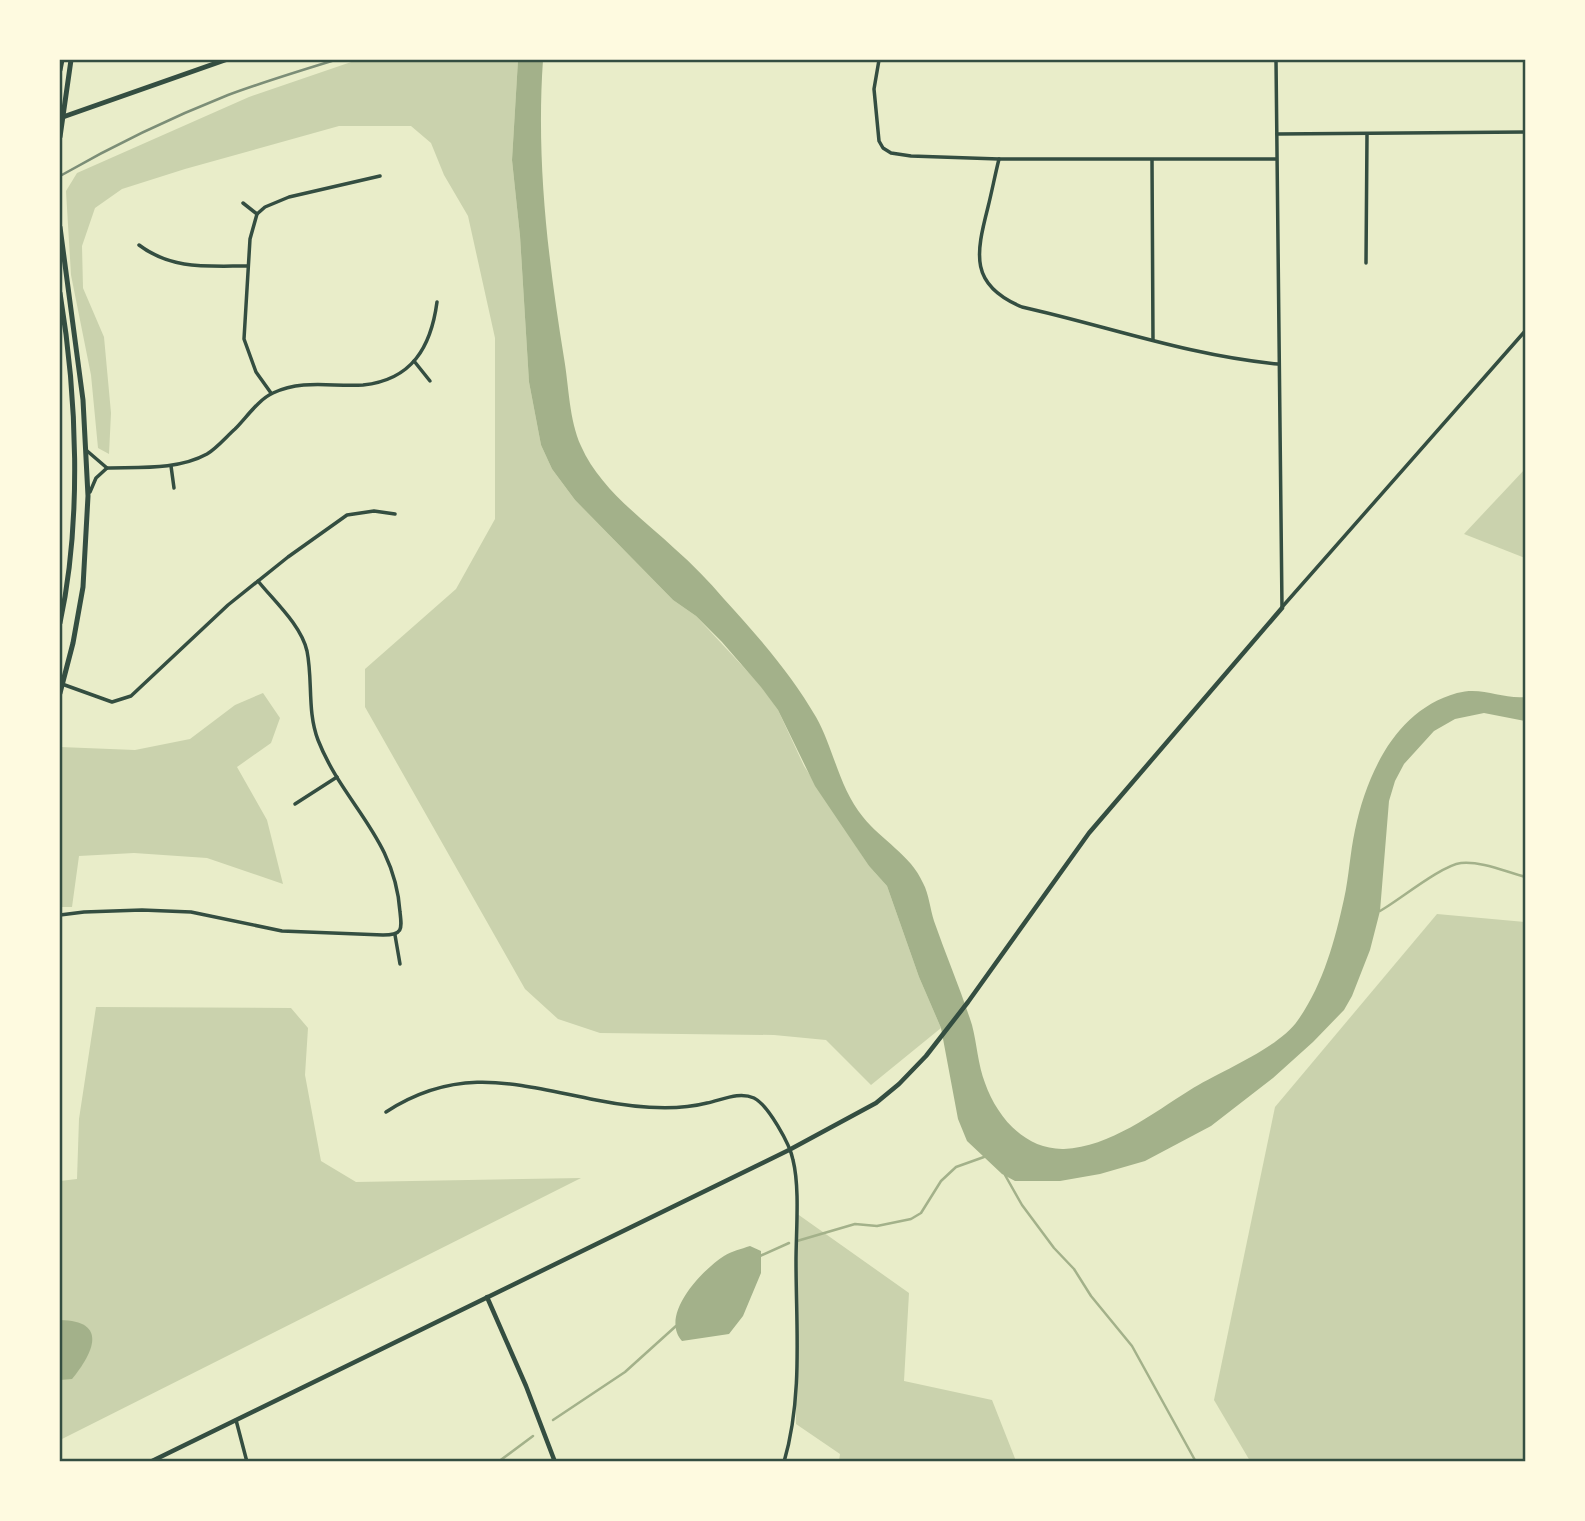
<svg xmlns="http://www.w3.org/2000/svg" width="1585" height="1521" font-family="Cabin,sans-serif">
  <style>
    .green { fill: #cad2ad }
    .water { fill: #a3b18a }
    .lines { fill: none; stroke-linecap: round; stroke-linejoin: round }
    .stream { stroke: #a3b18a; stroke-width: 2.5 }
    .minor { stroke: #344e41; stroke-width: 3.5 }
    .tertiary { stroke: #344e41; stroke-width: 4.5 }
    .primary { stroke: #344e41; stroke-width: 5 }
    .rail { stroke: #7c8e77; stroke-width: 2.5 }
    .neatline { fill: none; stroke: #344e41; stroke-width: 2.5 }
  </style>
  <rect width="100%" height="100%" fill="#e9edc9"/>
  <g class="green">
    <polygon points="357,60 518,60 512,160 520,236 529,382 541,445 552,469 575,500 673,600 696,616 762,687 778,710 804,766 869,866 887,886 919,977 941,1028 871,1085 826,1040 774,1035 600,1033 558,1019 525,989 365,707 365,669 456,589 495,519 495,338 468,216 444,175 431,143 411,126 339,126 185,169 122,189 95,208 82,246 83,288 104,337 111,413 109,454 98,448 91,375 71,275 66,191 77,173 249,97"/>
    <polygon points="1525,469 1525,558 1464,534"/>
    <polygon points="263,693 280,718 271,743 237,767 267,820 283,884 207,858 134,853 79,856 72,907 60,907 60,747 135,750 190,739 235,705"/>
    <polygon points="1437,914 1525,922 1525,1461 1250,1461 1214,1400 1275,1107"/>
    <polygon points="96,1007 291,1008 308,1028 305,1075 321,1161 356,1182 581,1178 60,1440 60,1181 77,1179 79,1119"/>
    <polygon points="796,1213 909,1293 904,1381 992,1400 1016,1461 839,1461 840,1454 796,1424"/>
  </g>
  <g class="water">
    <path d="M518,60H543C536,160 548,259 564,358C569,387 569,419 581,446C600,489 642,518 675,549C692,564 709,581 724,599C757,635 792,675 816,717C834,749 839,788 863,817C881,840 911,855 923,883C929,894 930,909 934,921C946,956 961,990 972,1025C977,1044 978,1065 985,1083C997,1117 1025,1150 1064,1149C1110,1147 1153,1113 1190,1090C1220,1071 1278,1049 1298,1020C1323,985 1335,940 1344,899C1349,876 1350,853 1355,830C1367,773 1396,710 1457,693C1482,686 1501,699 1525,697V721L1484,713L1455,719L1434,731L1404,764L1395,781L1389,801L1380,911L1370,950L1352,996L1344,1010L1313,1042L1273,1078L1211,1126L1145,1161L1100,1174L1060,1181H1015L1002,1174L967,1141L958,1119L941,1028L919,977L887,886L869,866L815,786L778,710L761,687L722,642L696,616L673,600L575,500L552,469L541,445L529,382L520,236L512,160Z"/>
    <path d="M750,1246L761,1251V1273L743,1316L729,1334L682,1341C659,1315 702,1270 724,1256C732,1251 741,1249 750,1246Z"/>
    <path d="M60,1320C108,1321 94,1352 72,1379L60,1380Z"/>
  </g>
  <g class="lines">
    <g class="stream">
      <path d="M1380,911C1398,901 1442,865 1461,863C1482,861 1506,872 1526,877"/>
      <polyline points="1005,1175 1022,1205 1054,1248 1074,1269 1091,1296 1132,1346 1196,1462"/>
      <polyline points="797,1241 855,1224 877,1226 911,1219 921,1213 941,1181 956,1167 984,1157"/>
      <polyline points="760,1256 789,1243"/>
      <polyline points="553,1420 625,1372 676,1326"/>
      <polyline points="498,1462 533,1436"/>
    </g>
    <g class="minor">
      <polyline points="879,60 874,89 879,141 883,148 891,153 911,156 999,159 1276,159"/>
      <polyline points="1276,60 1282,608"/>
      <polyline points="1277,134 1526,132"/>
      <path d="M999,159C995,175 992,191 988,207C976,254 969,285 1022,307C1107,326 1190,356 1278,364"/>
      <polyline points="1152,160 1153,340"/>
      <polyline points="243,203 257,214"/>
      <path d="M139,245C172,270 208,266 247,266"/>
      <polyline points="1366,263 1367,135"/>
      <polyline points="414,361 430,381"/>
      <polyline points="271,393 256,372 244,339 250,239 257,214 265,207 289,197 380,176"/>
      <polyline points="86,450 107,468"/>
      <polyline points="171,466 174,488"/>
      <path d="M90,492L96,478L107,468C140,467 178,470 207,454C217,448 226,437 235,429C246,418 259,399 273,393C303,379 332,387 363,385C412,380 431,347 437,302"/>
      <polyline points="1283,606 1526,330"/>
      <polyline points="62,684 112,702 131,696 228,605 288,557 347,515 374,511 395,514"/>
      <polyline points="295,804 337,777"/>
      <path d="M60,915L84,912L142,910L191,912L282,931L383,935C403,935 402,929 400,912C395,837 343,804 318,740C307,711 313,681 307,651C301,625 274,601 258,581"/>
      <polyline points="395,935 400,964"/>
      <path d="M386,1112C460,1064 518,1085 596,1100C631,1107 672,1112 707,1103C722,1100 739,1091 754,1098C768,1105 790,1144 793,1160C800,1188 796,1231 796,1261C796,1327 803,1397 784,1462"/>
      <polyline points="236,1420 247,1462"/>
    </g>
    <g class="tertiary">
      <polyline points="487,1297 526,1386 555,1462"/>
      <polyline points="150,1462 789,1150 876,1103 899,1084 926,1056 968,1002 1089,833 1282,608"/>
    </g>
    <g class="primary">
      <polyline points="60,70 62,60"/>
      <polyline points="60,118 225,60"/>
      <polyline points="60,137 71,60"/>
      <polyline points="60,227 83,400 88,496 83,587 73,643 60,693"/>
      <path d="M60,293C77,396 82,521 60,623"/>
    </g>
    <path class="rail" d="M60,176C114,145 170,118 228,95C263,82 299,71 335,60"/>
  </g>
  <rect width="1585" height="1521" fill="none" stroke="#fefae0" stroke-width="122"/>
  <rect x="61" y="61" width="1463" height="1399" class="neatline"/>
</svg>
